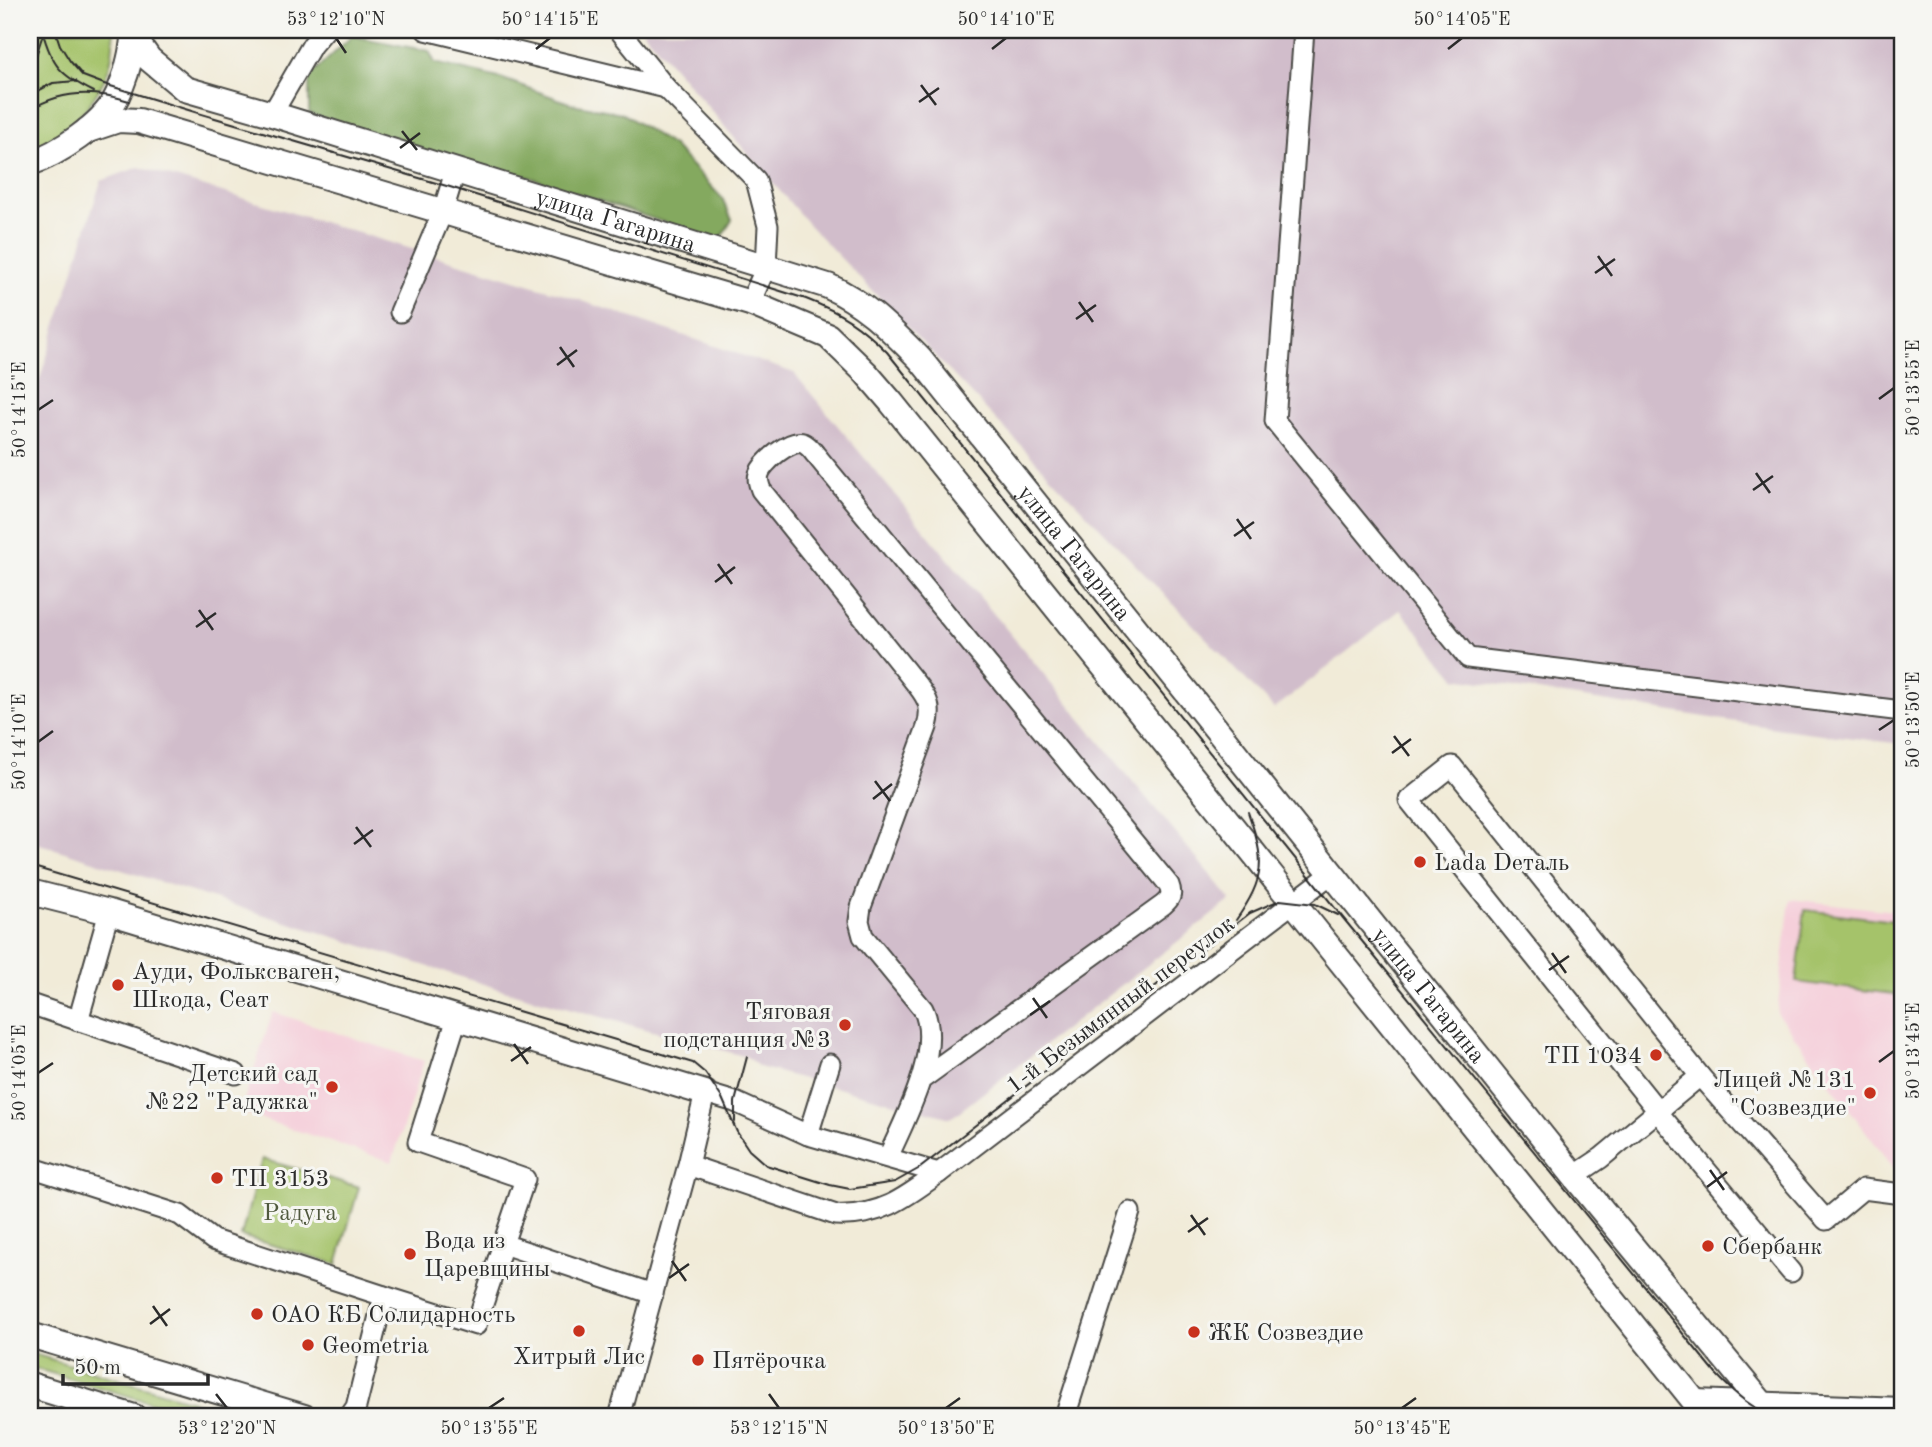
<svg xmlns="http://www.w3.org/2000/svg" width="1932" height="1447" font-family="'Old Standard TT',serif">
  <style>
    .built { fill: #f5cfda }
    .industrial { fill: #d1bdcb }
    .green { fill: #a5c36a; stroke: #68774a; stroke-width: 2 }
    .forest { fill: #84a95e; stroke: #586a44; stroke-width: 2 }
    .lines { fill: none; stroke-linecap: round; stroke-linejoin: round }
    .minor-casing { stroke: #494845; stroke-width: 23 }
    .major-casing { stroke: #494845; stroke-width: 28 }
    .minor { stroke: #fff; stroke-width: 19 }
    .major { stroke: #fff; stroke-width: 24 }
    .tram { stroke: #2b2b2b; stroke-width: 2 }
    .ticks { fill: none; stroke: #2b2b2b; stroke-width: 2.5 }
    .poi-dot { fill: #c8321e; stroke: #f6f6f2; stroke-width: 2.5 }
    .labels { text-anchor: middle; stroke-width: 6; stroke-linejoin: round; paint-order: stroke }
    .street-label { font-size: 24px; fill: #2b2b2b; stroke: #f6f6f2 }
    .poi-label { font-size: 24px; fill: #2b2b2b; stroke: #f6f6f2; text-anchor: start }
    .park-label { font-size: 24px; fill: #50593e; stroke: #f6f6f2 }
    .neatline { fill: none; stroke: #2b2b2b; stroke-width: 2.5 }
    .ticks-label { font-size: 18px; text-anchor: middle; fill: #2b2b2b }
  </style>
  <rect width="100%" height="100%" fill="#f6f6f2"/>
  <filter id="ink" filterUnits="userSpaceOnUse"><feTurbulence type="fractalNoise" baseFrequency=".0143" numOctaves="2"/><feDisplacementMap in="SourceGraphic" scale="14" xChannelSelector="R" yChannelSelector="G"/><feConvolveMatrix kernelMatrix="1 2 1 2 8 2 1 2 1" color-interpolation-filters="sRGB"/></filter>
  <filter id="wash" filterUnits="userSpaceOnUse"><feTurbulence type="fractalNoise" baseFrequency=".00686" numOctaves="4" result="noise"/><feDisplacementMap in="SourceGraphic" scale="28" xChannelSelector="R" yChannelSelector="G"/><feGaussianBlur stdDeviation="1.57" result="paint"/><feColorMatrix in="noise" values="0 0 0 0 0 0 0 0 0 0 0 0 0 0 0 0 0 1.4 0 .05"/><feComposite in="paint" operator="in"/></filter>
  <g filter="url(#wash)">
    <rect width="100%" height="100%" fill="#f1ebd8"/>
    <g class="built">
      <polygon points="1790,899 1902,912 1902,1174 1897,1173 1777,1013"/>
      <polygon points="273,1012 424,1061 392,1162 240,1112"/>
    </g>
    <g class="industrial">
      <polygon points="642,30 1902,30 1902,744 1782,729 1456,678 1400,610 1274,709 809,225"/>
      <polygon points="139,167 568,296 794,373 1231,900 951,1118 759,1067 747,1057 496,988 30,841 30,411 101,181"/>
    </g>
    <g class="green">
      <path d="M30,30H114C113,42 113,56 109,68C98,99 64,143 30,148Z"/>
      <polygon points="1805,910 1902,922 1902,995 1796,982"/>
      <polygon points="262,1159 359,1187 337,1264 241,1236"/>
      <polygon points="30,1353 246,1417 200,1417 30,1367"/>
    </g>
    <polygon class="forest" points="352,36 429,51 435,63 503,79 572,104 622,113 673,146 722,198 732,220 719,241 529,177 412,152 309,113 309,77"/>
  </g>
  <g filter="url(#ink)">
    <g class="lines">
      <defs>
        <g id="minor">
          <polyline points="426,30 666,88"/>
          <polyline points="619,30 666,88 756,180 768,226 766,267 750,303"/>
          <polyline points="1304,30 1275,421 1468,658 1902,711"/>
          <polyline points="272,114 312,45 325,30"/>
          <polyline points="400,312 443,211 455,172"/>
          <polyline points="30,1004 236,1074"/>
          <polyline points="457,1018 418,1142 525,1179 503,1244 653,1294"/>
          <polyline points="78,1021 109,912"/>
          <polyline points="1657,1111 1791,1272"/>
          <polyline points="1658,1111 1409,800 1452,766 1700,1076 1826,1220 1863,1189 1902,1194"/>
          <polyline points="808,1135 830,1064"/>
          <path d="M888,1157C905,1120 943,1048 923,1009L863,936L859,921L861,907L927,727C932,708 929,700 917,685L761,490C759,484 757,480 759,474C763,462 790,439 803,443C808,445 812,450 815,454L1169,885C1173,895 1170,899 1163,905L922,1079"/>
          <path d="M688,1165L836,1215C880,1217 905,1198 939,1173L1331,874"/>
          <polyline points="30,1167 180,1215 213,1240 384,1296"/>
          <polyline points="1574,1176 1601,1158 1700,1076"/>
          <polyline points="349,1417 356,1407 384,1296 476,1325 503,1244"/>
          <polyline points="619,1417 688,1165 705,1093 735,1102 808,1135 939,1173"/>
          <polyline points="1065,1417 1130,1212"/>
        </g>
        <g id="major">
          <path id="s1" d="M134,38L149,59L185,89L272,114L828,286C867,304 890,329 920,359L1574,1176L1773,1417"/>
          <polyline points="88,130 118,120 139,121 750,303 828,336 866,373 891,402 1707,1417"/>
          <path d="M30,163C58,154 102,125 116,98C120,91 123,81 126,73C130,59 134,44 133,30"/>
          <polyline points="30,892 109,912 705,1093"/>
          <polyline points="30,1335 304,1417"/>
          <polyline points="30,1385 134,1417"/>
          <polyline points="1695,1402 1902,1410"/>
        </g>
      </defs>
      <use href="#minor" class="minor-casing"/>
      <use href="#major" class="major-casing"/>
      <use href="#minor" class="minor"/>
      <use href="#major" class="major"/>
      <g class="tram">
        <path d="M42,30C52,66 60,75 94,92"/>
        <path d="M55,30L60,45L70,61L83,76L104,84L198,113L450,187L806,299C842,313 860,325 887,352L1343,918L1716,1374C1734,1393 1752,1410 1778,1417"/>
        <polyline points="30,35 31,30"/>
        <polyline points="30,74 43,34"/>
        <polyline points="30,95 53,83 76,81"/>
        <path d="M30,110C61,90 94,90 129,101"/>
        <polyline points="30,866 693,1063 705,1073 722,1098 737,1132 749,1150 766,1165 830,1185 850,1189 895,1182 920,1168 1250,913 1280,900 1315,904 1338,915"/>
        <path d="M1236,920C1266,877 1265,861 1248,812"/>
        <polyline points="735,1122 735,1102 747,1057"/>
      </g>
    </g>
  </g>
  <path class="ticks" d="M336,38L346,53M536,49L550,38M992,49L1006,38M1448,49L1462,38M921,85L936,105M919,102L939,88M402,131L417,150M400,148L420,133M1598,256L1612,276M1595,273L1615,259M1079,302L1093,322M1076,319L1096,305M560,347L574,367M557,365L577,350M1879,399L1894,388M38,410L53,400M1756,473L1770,493M1753,490L1773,476M1237,519L1251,539M1234,536L1254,522M718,564L732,584M715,582L735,567M199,610L213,630M196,627L216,613M1879,730L1894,720M1394,736L1409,756M38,742L53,731M1392,753L1411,739M875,781L890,801M873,799L892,784M356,827L371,847M354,844L373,830M1552,953L1566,973M1549,970L1569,956M1033,998L1047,1018M1030,1015L1050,1001M514,1044L528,1064M511,1061L531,1047M1879,1062L1894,1051M38,1073L53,1063M1710,1170L1724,1190M1707,1187L1727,1172M1191,1215L1205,1235M1188,1232L1208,1218M672,1261L686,1281M669,1278L689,1264M153,1306L167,1326M150,1324L170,1309M216,1394L227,1408M769,1394L779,1408M489,1408L504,1398M946,1408L960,1398M1402,1408L1416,1398"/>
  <g class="poi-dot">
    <circle cx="1420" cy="862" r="7"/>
    <circle cx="118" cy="985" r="7"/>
    <circle cx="845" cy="1025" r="7"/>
    <circle cx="1656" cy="1055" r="7"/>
    <circle cx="332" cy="1087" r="7"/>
    <circle cx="1870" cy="1093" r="7"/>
    <circle cx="217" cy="1178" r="7"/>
    <circle cx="1708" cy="1246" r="7"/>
    <circle cx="410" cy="1254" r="7"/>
    <circle cx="257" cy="1314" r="7"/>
    <circle cx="579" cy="1331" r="7"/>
    <circle cx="1194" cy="1332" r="7"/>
    <circle cx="308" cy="1345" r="7"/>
    <circle cx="698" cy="1360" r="7"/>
  </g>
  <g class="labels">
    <g class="street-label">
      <text dy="8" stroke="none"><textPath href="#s1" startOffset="523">улица Гагарина</textPath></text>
      <text dy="8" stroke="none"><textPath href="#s1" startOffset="1111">улица Гагарина</textPath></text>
      <text dy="8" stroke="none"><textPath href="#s1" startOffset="1678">улица Гагарина</textPath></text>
      <text transform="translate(1120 1004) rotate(-37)" y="8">1-й Безымянный переулок</text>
    </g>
    <g class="poi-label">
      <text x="1434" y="870">Lada Dеталь</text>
      <text x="132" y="979">Ауди, Фольксваген,<tspan x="132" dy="28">Шкода, Сеат</tspan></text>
      <text x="831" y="1019" text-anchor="end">Тяговая<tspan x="831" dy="28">подстанция №3</tspan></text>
      <text x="1642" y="1063" text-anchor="end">ТП 1034</text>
      <text x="318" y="1081" text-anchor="end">Детский сад<tspan x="318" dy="28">№22 "Радужка"</tspan></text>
      <text x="1856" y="1087" text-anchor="end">Лицей №131<tspan x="1856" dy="28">"Созвездие"</tspan></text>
      <text x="231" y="1186">ТП 3153</text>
      <text x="424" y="1248">Вода из<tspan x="424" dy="28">Царевщины</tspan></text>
      <text x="1722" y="1254">Сбербанк</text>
      <text x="271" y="1322">ОАО КБ Солидарность</text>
      <text x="1208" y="1340">ЖК Созвездие</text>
      <text x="322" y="1353">Geometria</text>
      <text x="579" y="1364" text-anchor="middle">Хитрый Лис</text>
      <text x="712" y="1368">Пятёрочка</text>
    </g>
    <g class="park-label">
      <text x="300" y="1220">Радyга</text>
    </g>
  </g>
  <rect width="1932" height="1447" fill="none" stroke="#f6f6f2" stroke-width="77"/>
  <path d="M63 1374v10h145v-10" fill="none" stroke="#2b2b2b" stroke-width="3.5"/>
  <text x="74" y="1374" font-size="21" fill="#2b2b2b" stroke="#f6f6f2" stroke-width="5" paint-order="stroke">50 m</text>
  <rect x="38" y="38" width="1856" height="1370" class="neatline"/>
  <g class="ticks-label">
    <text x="336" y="25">53°12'10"N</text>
    <text x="550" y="25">50°14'15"E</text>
    <text x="1006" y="25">50°14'10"E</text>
    <text x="1462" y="25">50°14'05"E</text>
    <text transform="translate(1913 388) rotate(-90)" y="6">50°13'55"E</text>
    <text transform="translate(19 410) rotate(-90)" y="6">50°14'15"E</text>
    <text transform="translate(1913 720) rotate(-90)" y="6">50°13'50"E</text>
    <text transform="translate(19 742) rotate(-90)" y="6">50°14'10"E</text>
    <text transform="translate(1913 1051) rotate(-90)" y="6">50°13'45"E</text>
    <text transform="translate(19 1073) rotate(-90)" y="6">50°14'05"E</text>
    <text x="227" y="1434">53°12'20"N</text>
    <text x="489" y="1434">50°13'55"E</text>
    <text x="779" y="1434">53°12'15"N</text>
    <text x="946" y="1434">50°13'50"E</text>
    <text x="1402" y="1434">50°13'45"E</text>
  </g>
</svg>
